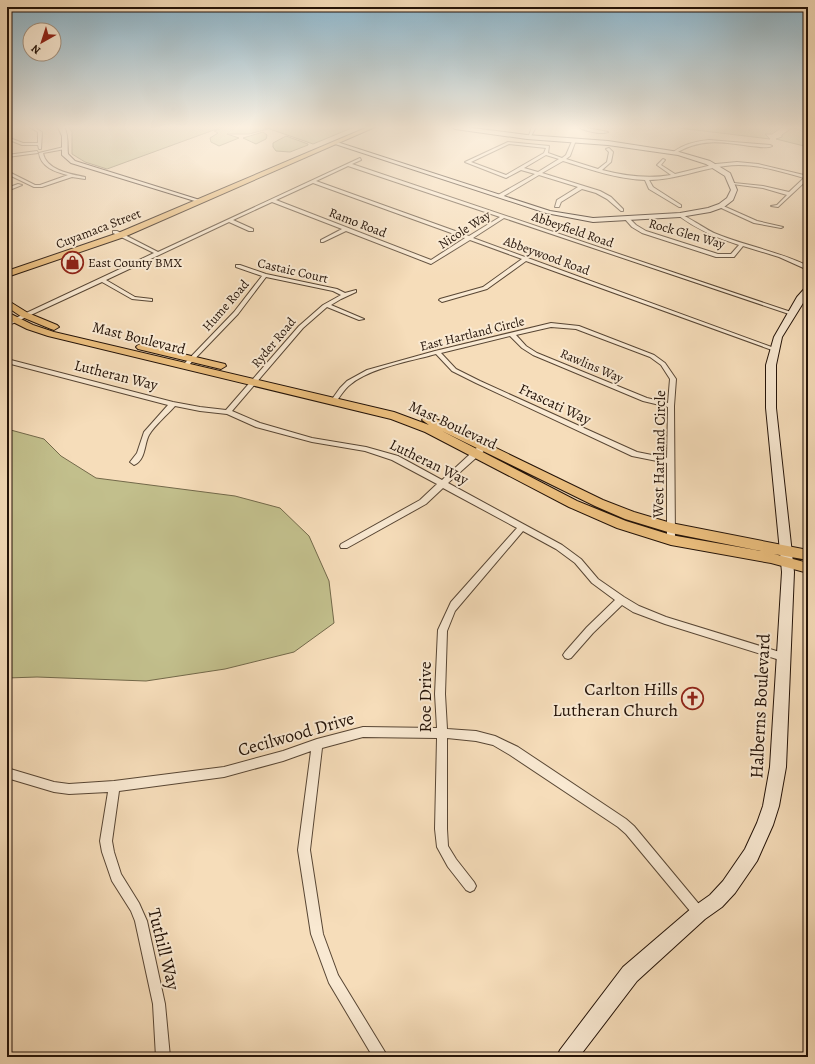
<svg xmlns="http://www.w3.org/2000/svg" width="815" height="1064" font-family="Alegreya,serif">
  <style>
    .green { fill: #c2bf8c; stroke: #73694a }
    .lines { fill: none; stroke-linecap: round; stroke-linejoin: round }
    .street-casing { stroke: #584634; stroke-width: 2 }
    .secondary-casing { stroke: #241308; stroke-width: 2 }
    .primary-casing { stroke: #241308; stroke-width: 2 }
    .street { fill: #f9e9d2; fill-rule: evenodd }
    .secondary { fill: #f9e9d2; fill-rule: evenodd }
    .primary { fill: #ebbe7d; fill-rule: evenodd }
    .labels { text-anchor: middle; stroke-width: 4; stroke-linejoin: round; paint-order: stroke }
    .far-street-label { font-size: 13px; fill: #241308; stroke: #f9e9d2 }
    .far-poi-label { font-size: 13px; fill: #241308; stroke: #f9e9d2; text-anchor: start }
    .street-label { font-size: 15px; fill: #241308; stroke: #f9e9d2 }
    .near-poi-label { font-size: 18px; fill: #241308; stroke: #f9e9d2; text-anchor: end }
    .near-street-label { font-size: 18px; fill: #241308; stroke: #f9e9d2 }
  </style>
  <rect width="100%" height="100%" fill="#f6ddba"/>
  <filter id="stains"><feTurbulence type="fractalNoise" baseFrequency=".005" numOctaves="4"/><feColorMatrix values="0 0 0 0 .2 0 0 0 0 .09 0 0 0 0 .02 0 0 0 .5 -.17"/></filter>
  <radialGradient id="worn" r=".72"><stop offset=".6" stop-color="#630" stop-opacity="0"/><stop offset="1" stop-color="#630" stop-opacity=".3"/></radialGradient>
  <g class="green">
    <polygon points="69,127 222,127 107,169 85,162 72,154 72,132"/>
    <polygon points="226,127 261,127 268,129 249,134 227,134 239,138 219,146 211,142 210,138 218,133 214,131"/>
    <polygon points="264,127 354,127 313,144"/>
    <polygon points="653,127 782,127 772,134 765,134 770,139 671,127"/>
    <polygon points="793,127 808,134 808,147 776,139 782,137 782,135"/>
    <polygon points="263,132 267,135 266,139 256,144 243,138"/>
    <polygon points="286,136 308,144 308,145 290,152 276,151 273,147 273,143"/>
    <polygon points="7,429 44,439 61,456 96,478 235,496 280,508 309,536 329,581 334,623 294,652 225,669 146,681 37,677 7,678"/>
  </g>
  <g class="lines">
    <defs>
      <g id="street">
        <polygon points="29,127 33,127 42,132 41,149 39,149 38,145 22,145 7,139 7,137 23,143 38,143 38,132"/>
        <polygon points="532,127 536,127 530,138 528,138"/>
        <path d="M578,127H583L608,132C600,135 586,131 578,127Z"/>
        <path d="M573,139L576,140L570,156L566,159L598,169L607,162L609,152L606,149L609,148L613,152L611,162L602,170C625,176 647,179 671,175L657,165L663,159L665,160L661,165L675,174L716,164L737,162L758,164L808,176V179L778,207L771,206L777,205L787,195L763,188L732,184L734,183L763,186L789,192L804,178C779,171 752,162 725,166C699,169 675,180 649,180L653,187L681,205V207H679L649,189L645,180C617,179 589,169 563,161L542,173L600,191L611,197L623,209V211H621L607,199L596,193L582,189L561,202L559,207H555L557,200L578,187L539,175L502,197H498V195L535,174L521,170L506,178L465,162L508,142L549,146L548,153L562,158L566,155ZM509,144L546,148L544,153L506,175L471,162ZM546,155L559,159L538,172L524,168Z"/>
        <path d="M709,140L770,145L772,146C766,149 757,146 750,146C722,142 702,138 676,153L673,152C684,144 696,141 709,140Z"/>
        <path d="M64,147L65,149L43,153C46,170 70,174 85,177V179L72,177L42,187H34L7,174V171L35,185H40L68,175C55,172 41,167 39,153Z"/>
        <polygon points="37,151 38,153 7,157 7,155"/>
        <path d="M360,158L361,160L352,164L794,313L789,314L504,218L473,238L777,349L776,350H772L526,261L487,289L442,302L439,300L440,299L483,287L522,259L470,240L431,264L346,231L323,242H321V240L342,229L272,202L233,220L253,229V231H249L229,222L106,280L135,297L152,299V301L132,299L102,282L7,326V322L154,253L113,233V231H117L158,252ZM348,166L500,217L469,236L316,181ZM313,183L465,238L431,260L276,200Z"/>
        <polygon points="18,184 22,185 7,191 7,188"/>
        <polygon points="721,205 757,221 783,227 781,228 754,223 719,207 719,205"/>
        <path d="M679,214C684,214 707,230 714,233C745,246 778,251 808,266V270L779,257L743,246L734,257H716L642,233L632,227L624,218L628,217L636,225L646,231L718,254H731L739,245C717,238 698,230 679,216Z"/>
        <path d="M236,265H240L266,274L337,289L345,293L356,290V292L341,299L331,305L364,319L359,320L327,307L303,328L232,411L260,423L312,438L366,447L398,456L442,480L481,444H487L488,446L487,448L448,483L562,545L581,559L598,579L624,597L639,606L666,617L783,653L786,654L788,657L786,660L783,661L665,624L633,612L622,605L593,633L571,658L568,659L565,658L563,655L565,652L587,627L615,600L592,583L575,563L556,549L523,531L455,611L447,631L445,694L447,729L476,731L495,736L518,747L626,819L634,826L703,909L705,913L703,917L699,919L695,917L626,834L618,827L510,755L493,745L476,741L447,738V829L448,846L456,859L474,882L476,886L474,890L470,892L466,890L448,867L437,847L435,829L437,738L363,737L322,748L310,850L323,934L338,975L388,1057H373L329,983L311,934L298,850L311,751L283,761L224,777L119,791L112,841L114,852L121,874L139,903L147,921L165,1004L170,1057H156L153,1004L135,921L131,911L112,881L102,852L100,841L108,792L69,794L54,792L7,778V768L54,782L69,784L114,781L224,767L283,751L317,739L363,727L437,728L435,694L438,630L451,602L517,528L443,488L426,504L347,548H341L340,546L341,544L420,500L437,484L392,460L365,451L312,442L256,427L227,414L200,411L175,406C168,414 154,426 149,435C144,444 146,460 134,465L130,462L137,453L144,432L168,405L7,363V359L173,402L200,407L226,410L299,326L323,305L341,295L333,291L266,277L238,314L186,368H182V366L234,312L262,276L236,267Z"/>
        <path d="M551,323L579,326L654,355L665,363L676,379L674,406L675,540L674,542H668L667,540V463L632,456L476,383L452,371L436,354C411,361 370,368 351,384C344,389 340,397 335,403H331L330,402L340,388L347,381L367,370L435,351ZM551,327L576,329L650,357L661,365L670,379L668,403L647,398L537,353L526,346L516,335ZM510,336L522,348L533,355L643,401L668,407L667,458L637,452L480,381L456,369L441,353Z"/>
      </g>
      <g id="secondary">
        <path d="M58,127H64C69,135 67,145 68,154L75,161L203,201L198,202L71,163L62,155V136Z"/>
        <polygon points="452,127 465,127 527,135 608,141 679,152 710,161 730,173 737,190 733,200 724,207 710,212 680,217 593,222 546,213 332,143 337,142 550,211 593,218 680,213 708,208 719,204 727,198 731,190 725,176 706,164 678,155 608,145 527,139 455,129"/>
        <polygon points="805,288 808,288 808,295 782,337 776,365 776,408 794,572 786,767 779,806 773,825 757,861 735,893 722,907 705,919 637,981 579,1057 557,1057 560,1050 623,967 693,907 710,895 723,881 745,849 757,823 763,806 770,767 782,572 766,408 766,365 774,337 797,297"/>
      </g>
      <g id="primary">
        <polygon points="368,127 375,127 124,237 7,277 7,271 118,233"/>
        <polygon points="7,300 28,313 57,325 59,327 54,330 51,329 22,317 7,307"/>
        <path d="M7,312L33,325L54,332L394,412L429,425L422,420L424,417H432L603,500L634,512L671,523L808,550V560L774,554L808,563V573L771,563L671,545L617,528L569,507L425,432L391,419L48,336L27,329L7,319ZM442,431L595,506L625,519L671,533L761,551L671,535L626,521L577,501Z"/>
        <polygon points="141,344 225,364 226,366 221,369 138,349 136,347 138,345"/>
      </g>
    </defs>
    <use href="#street" class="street-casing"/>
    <use href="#secondary" class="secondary-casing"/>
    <use href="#primary" class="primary-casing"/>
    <use href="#street" class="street"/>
    <use href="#secondary" class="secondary"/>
    <use href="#primary" class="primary"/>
  </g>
  <linearGradient id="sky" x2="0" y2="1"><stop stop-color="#8ab7d0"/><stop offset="0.46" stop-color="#fbf0e0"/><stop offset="1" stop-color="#fbf0e0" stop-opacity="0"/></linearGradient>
  <rect width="815" height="276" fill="url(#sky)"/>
  <defs>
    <symbol id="shop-ring" viewBox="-11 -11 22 22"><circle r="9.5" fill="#f9e9d2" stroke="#8f2418" stroke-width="1.5"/><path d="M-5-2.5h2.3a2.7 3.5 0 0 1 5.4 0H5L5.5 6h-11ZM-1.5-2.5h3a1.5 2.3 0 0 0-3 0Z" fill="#8f2418"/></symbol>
    <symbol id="church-ring" viewBox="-11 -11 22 22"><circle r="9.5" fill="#f9e9d2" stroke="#8f2418" stroke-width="1.5"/><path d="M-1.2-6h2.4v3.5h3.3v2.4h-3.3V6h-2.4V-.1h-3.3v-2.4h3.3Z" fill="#8f2418"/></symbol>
  </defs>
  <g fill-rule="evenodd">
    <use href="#shop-ring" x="60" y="250" width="25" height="25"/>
    <use href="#church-ring" x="680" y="686" width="25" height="25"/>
  </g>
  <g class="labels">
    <g class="far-street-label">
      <text transform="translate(358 222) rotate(21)" y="5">Ramo Road</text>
      <text transform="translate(98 228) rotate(-21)" y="5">Cuyamaca Street</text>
      <text transform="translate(464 229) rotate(-33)" y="5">Nicole Way</text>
      <text transform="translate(573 229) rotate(19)" y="5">Abbeyfield Road</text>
      <text transform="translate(687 233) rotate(16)" y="5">Rock Glen Way</text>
      <text transform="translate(547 255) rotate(20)" y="5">Abbeywood Road</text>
      <text transform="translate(293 270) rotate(13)" y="5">Castaic Court</text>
      <text transform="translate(225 305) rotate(-49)" y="5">Hume Road</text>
      <text transform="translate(472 333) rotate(-14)" y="5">East Hartland Circle</text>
      <text transform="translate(273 342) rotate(-50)" y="5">Ryder Road</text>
      <text transform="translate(592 365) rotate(23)" y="5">Rawlins Way</text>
    </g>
    <g class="far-poi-label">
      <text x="88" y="267">East County BMX</text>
    </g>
    <g class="street-label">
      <text transform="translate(139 338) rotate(14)" y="5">Mast Boulevard</text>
      <text transform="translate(116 375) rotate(14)" y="5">Lutheran Way</text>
      <text transform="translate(555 404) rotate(25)" y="5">Frascati Way</text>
      <text transform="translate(453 425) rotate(25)" y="5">Mast Boulevard</text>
      <text transform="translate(659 454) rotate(-89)" y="5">West Hartland Circle</text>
      <text transform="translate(429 462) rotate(26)" y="5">Lutheran Way</text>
    </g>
    <g class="near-poi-label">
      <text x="678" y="695">Carlton Hills<tspan x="678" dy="21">Lutheran Church</tspan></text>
    </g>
    <g class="near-street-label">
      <text transform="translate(425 697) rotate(-90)" y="6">Roe Drive</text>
      <text transform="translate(760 706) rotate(-87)" y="6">Halberns Boulevard</text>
      <text transform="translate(296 734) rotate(-16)" y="6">Cecilwood Drive</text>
      <text transform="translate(164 949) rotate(76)" y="6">Tuthill Way</text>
    </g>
  </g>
  <rect width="815" height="1064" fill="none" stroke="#f6ddba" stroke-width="24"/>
  <rect x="8" y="8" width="799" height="1048" fill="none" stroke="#241308" stroke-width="2"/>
  <rect x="12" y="12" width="791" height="1040" fill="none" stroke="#241308"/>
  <g transform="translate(42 42) rotate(219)"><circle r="19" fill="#f9e9d2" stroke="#a49381"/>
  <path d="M0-3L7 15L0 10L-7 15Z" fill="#8f2418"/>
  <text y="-6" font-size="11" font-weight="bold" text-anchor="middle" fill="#241308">N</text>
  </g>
  <rect width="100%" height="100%" filter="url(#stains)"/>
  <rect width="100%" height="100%" fill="url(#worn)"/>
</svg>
